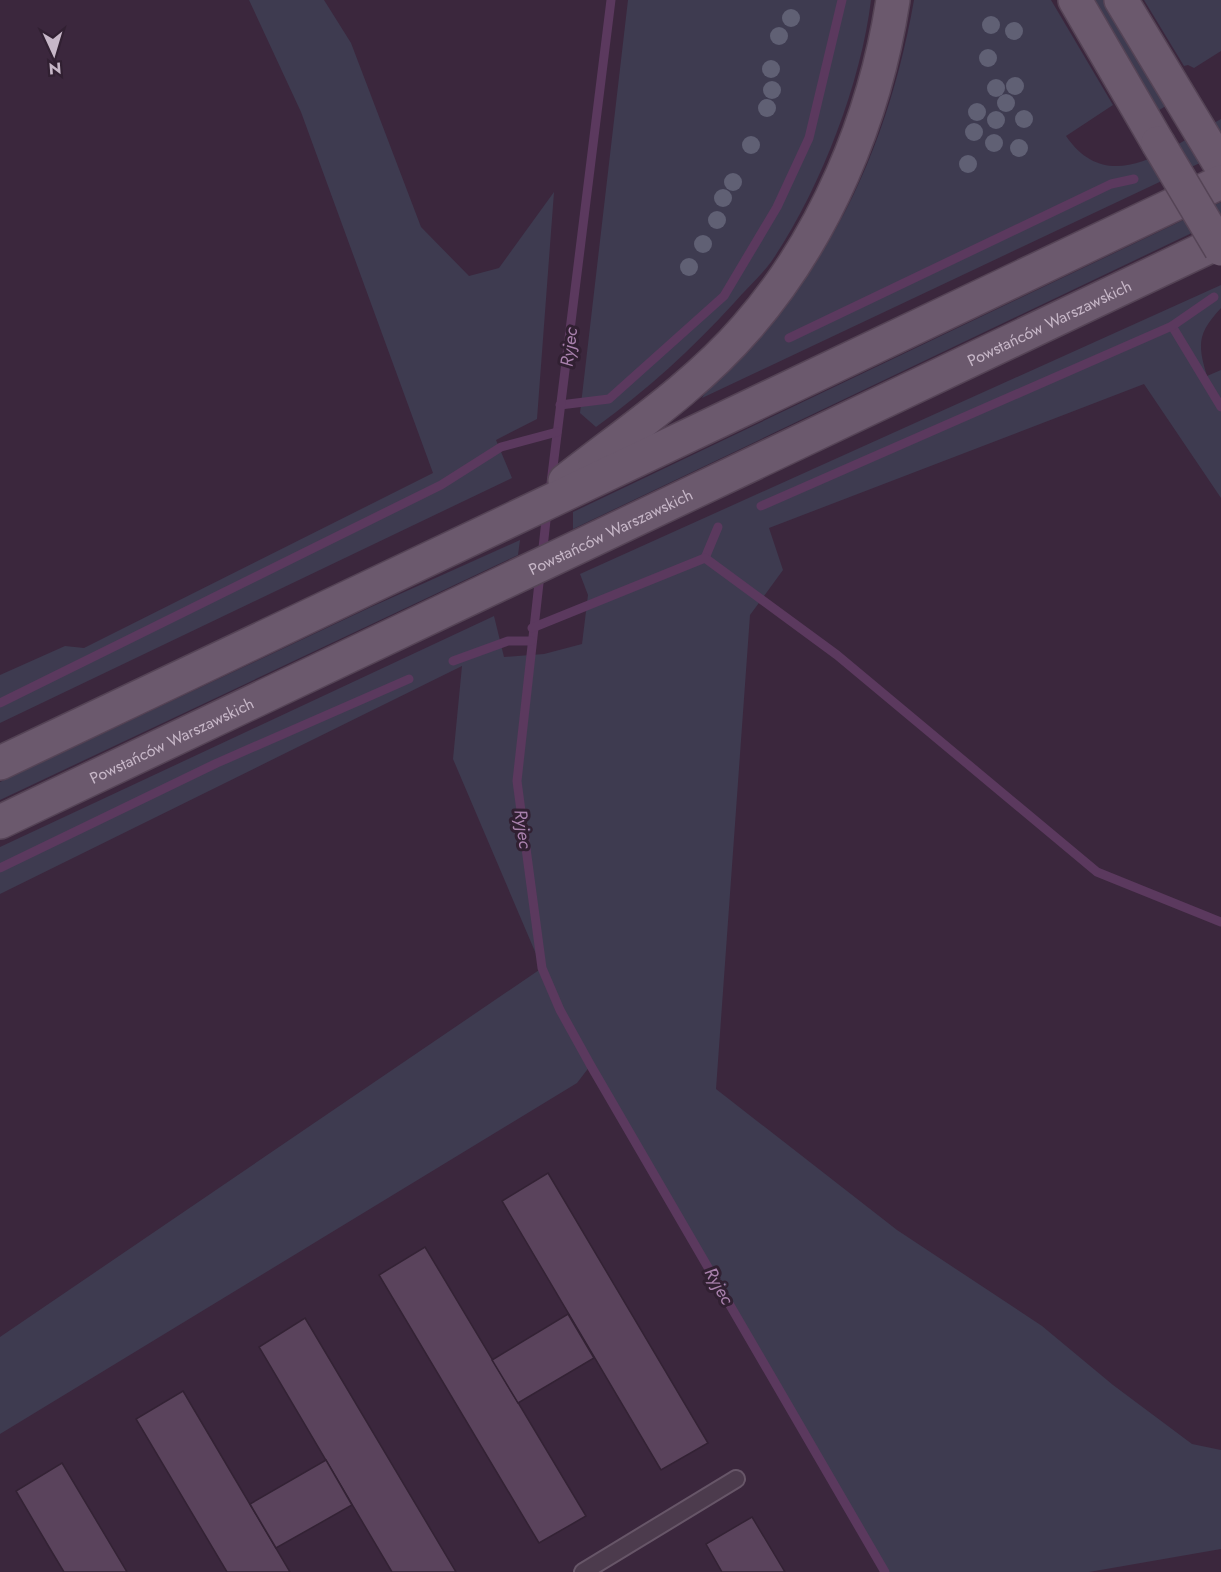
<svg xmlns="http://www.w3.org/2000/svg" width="1221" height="1572" font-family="Jost,sans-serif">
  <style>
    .green { fill: #3e3b50 }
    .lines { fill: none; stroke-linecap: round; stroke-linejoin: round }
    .stream { stroke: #5b395e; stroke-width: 9 }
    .building { fill: #5a435c; stroke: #332234; stroke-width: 1.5 }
    .service-casing { stroke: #675668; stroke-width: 20 }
    .primary-casing { stroke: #554456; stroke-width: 36 }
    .service { stroke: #4c3b4d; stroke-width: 16 }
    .primary { stroke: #6b596d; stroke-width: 33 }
    .primary-bridge-casing { stroke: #554456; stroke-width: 36; stroke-linecap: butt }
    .primary-bridge { stroke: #6b596d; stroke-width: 33 }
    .tree { fill: #606074 }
    .labels { text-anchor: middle; stroke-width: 6; stroke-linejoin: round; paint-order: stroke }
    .street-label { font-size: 16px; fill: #c7b7c8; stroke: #312032 }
    .water-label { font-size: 18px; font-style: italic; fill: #a981ad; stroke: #312032 }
  </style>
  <rect width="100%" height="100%" fill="#3b273d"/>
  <g class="green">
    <polygon points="249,0 324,0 351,43 421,227 469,276 499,268 554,192 537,419 496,440 512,478 0,723 0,675 65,646 84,648 433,473 301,112"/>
    <path d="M628,0H871C861,84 819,192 771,262C761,276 746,289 734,303C692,349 647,390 596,427L580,413Z"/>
    <path d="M914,0H1051L1113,105L1066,136C1110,200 1171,146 1221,119V153L702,398C710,384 736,364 749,350C764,335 776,316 789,300C857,212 895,108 914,0Z"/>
    <polygon points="1089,0 1106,0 1169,104 1156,112"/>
    <polygon points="1144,0 1221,0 1221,51 1194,68 1188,65 1184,66"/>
    <polygon points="1221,202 1221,219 573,529 573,512"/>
    <path d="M1221,285V308C1198,333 1197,343 1207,376L1221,370V498L1144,384L769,528L783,570L750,615L716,1089L897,1230L1042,1326L1113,1385L1192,1444L1221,1450V1549L1089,1572H885L590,1066L577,1083L0,1434V1337L542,968L453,759L462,666L0,894V847L494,616L504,657L544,654L582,644L588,595L580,574Z"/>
    <polygon points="520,540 518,555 0,800 0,782 371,607"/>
  </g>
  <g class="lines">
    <g class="stream">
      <polyline points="1172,326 1221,407"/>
      <polyline points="789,338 1111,184 1134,179"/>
      <polyline points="560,405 609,399 724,296 777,207 809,138 842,0"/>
      <polyline points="551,483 611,0"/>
      <polyline points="761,506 1172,326 1214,297"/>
      <polyline points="542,557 547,511"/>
      <polyline points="705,558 718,527"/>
      <polyline points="540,574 517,781 542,968 560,1010 591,1066 885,1572"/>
      <polyline points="532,628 705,558 837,655 1097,872 1221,922"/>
      <polyline points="453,661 508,641 531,641"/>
      <polyline points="0,703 441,485 501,447 557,432"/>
      <polyline points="0,868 217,763 409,679"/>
    </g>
  </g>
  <g class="building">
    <polygon points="548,1173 708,1443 661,1470 502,1201"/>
    <polygon points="425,1247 586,1516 539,1543 379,1275"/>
    <polygon points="568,1314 594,1358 518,1403 492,1360"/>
    <polygon points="305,1318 456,1572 392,1572 259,1347"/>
    <polygon points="183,1391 235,1479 290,1572 227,1572 136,1419"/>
    <polygon points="326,1460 352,1505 276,1548 250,1504"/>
    <polygon points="62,1463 127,1572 64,1572 49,1547 16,1491"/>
    <polygon points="752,1517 785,1572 722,1572 706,1544"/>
  </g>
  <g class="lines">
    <defs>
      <polyline id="service" points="583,1572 736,1479"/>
      <g id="primary">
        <polyline points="1075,0 1158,143"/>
        <polyline points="1121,0 1221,166"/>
        <path d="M565,481C626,433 695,387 746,328C825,238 875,118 893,0"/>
        <polyline points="0,763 1221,182"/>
        <path id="s1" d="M0,822L1221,241"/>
      </g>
    </defs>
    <use href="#service" class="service-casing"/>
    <use href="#primary" class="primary-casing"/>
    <use href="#service" class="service"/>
    <use href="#primary" class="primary"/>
    <defs>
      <polyline id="primary-bridge" points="1158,143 1221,249"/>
    </defs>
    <use href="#primary-bridge" class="primary-bridge-casing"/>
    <use href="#primary-bridge" class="primary-bridge"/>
  </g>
  <g class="tree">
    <circle cx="791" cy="18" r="9"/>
    <circle cx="991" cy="25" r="9"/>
    <circle cx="1014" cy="31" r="9"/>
    <circle cx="779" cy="36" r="9"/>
    <circle cx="988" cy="58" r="9"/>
    <circle cx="771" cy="69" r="9"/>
    <circle cx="1015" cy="86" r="9"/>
    <circle cx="996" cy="88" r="9"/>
    <circle cx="772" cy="90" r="9"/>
    <circle cx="1006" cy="103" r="9"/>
    <circle cx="767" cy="108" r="9"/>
    <circle cx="977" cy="112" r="9"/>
    <circle cx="1024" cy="119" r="9"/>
    <circle cx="996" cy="120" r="9"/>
    <circle cx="974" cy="132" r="9"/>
    <circle cx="994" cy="143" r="9"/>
    <circle cx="751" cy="145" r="9"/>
    <circle cx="1019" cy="148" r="9"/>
    <circle cx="968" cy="164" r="9"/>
    <circle cx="733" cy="182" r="9"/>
    <circle cx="723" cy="198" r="9"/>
    <circle cx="717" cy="220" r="9"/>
    <circle cx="703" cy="244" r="9"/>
    <circle cx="689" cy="267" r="9"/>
  </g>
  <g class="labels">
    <g class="street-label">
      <text dy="6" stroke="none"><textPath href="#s1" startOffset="1162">Powstańców Warszawskich</textPath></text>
      <text dy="6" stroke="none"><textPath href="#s1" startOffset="676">Powstańców Warszawskich</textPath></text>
      <text dy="6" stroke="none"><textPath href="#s1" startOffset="190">Powstańców Warszawskich</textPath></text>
    </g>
    <g class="water-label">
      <text transform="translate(569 347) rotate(-83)" y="6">Ryjec</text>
      <text transform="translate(523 829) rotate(82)" y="6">Ryjec</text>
      <text transform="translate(719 1286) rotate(60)" y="6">Ryjec</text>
    </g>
  </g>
  <g transform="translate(54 54) rotate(176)" stroke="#312032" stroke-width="4.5" paint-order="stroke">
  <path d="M0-4.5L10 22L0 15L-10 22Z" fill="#c7b7c8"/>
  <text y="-9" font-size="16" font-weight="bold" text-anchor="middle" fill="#c7b7c8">N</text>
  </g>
</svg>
